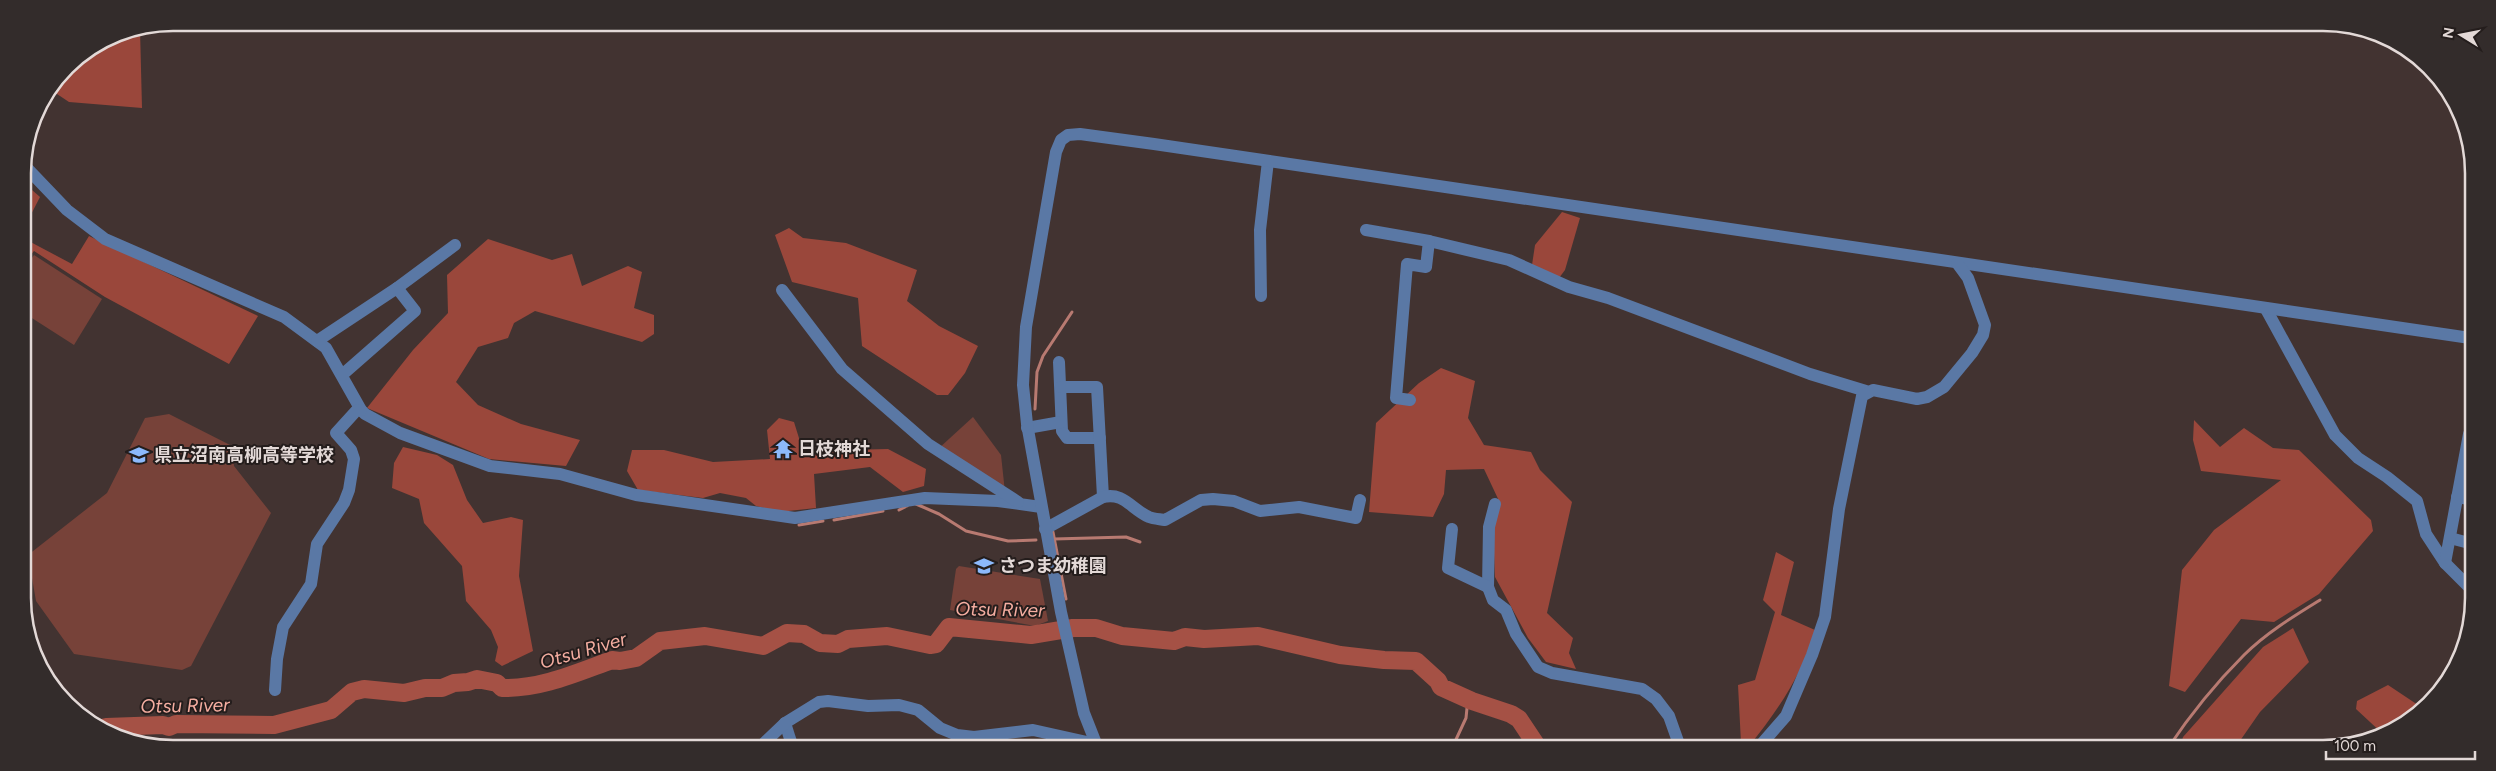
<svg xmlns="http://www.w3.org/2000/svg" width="2496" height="771" font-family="Figtree,'Noto Sans JP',sans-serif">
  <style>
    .green { fill: #774239 }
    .forest { fill: #9a473b }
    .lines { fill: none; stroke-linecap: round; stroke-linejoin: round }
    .stream { stroke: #b87a71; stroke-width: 3 }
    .river { stroke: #a55145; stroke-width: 18 }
    .minor { stroke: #5a78a5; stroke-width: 12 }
    .labels { text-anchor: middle; stroke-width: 4; stroke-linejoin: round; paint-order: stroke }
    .poi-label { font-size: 18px; font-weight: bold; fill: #e3d9d7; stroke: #241d1c; text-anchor: start }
    .water-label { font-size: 19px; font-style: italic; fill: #f5aea1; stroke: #241d1c }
    .rim { fill: none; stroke: #e3d9d7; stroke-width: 2.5 }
  </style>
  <rect width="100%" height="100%" fill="#423331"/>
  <g class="green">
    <polygon points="34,255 102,299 74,345 24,313 23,271"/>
    <polygon points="169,414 232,446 234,466 271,513 191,666 182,670 74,654 36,601 28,555 107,493 145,418"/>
    <polygon points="973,417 1001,455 1005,492 938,449"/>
    <polygon points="959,566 1040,579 1048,621 1035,626 950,610 956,569"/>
  </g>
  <g class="forest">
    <polygon points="140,29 142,108 69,102 51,90 67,66 116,34"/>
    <polygon points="23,182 40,197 23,230"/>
    <polygon points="1562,212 1580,218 1565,270 1559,278 1532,265 1535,245"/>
    <polygon points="789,228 803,238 846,243 917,270 907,301 939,326 978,346 965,373 948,395 937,395 862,346 858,298 792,282 775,235"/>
    <polygon points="89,236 258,316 229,364 105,297 34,251 23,264 23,238 72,264"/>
    <polygon points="488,239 552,260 572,254 582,286 628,266 642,272 634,308 654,315 654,334 642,342 535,311 514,323 508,338 478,347 456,382 478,405 521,424 580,440 566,466 489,459 367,408 413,350 448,313 447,275"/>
    <polygon points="1441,368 1475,381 1468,418 1484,445 1531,452 1540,470 1572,502 1547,613 1573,638 1569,653 1576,669 1546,662 1528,638 1495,577 1493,530 1500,503 1484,469 1446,470 1444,494 1433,517 1369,512 1376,423 1419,383"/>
    <polygon points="779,418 794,422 803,451 888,449 926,469 924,486 903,492 870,467 814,474 816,508 779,512 756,506 746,498 720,493 703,498 638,490 627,471 632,450 664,450 713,462 770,459 767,430"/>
    <polygon points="2194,420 2220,447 2244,428 2273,448 2299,450 2371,520 2373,531 2319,594 2274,622 2241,619 2185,692 2169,686 2182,570 2214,530 2281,480 2201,471 2193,440"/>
    <polygon points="403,447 437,455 453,465 467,500 483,523 511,517 523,520 519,576 533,651 502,666 495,661 498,647 491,630 466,601 462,566 424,523 419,499 392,488 394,463"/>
    <path d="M1776,552L1794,562L1781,615L1815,630C1804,672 1777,712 1749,746L1741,743L1738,685L1755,680L1775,612L1763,600Z"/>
    <polygon points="2293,628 2309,662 2260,712 2235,748 2180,748 2183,737 2263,647"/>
    <polygon points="2388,685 2424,709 2384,735 2356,709 2357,701"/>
  </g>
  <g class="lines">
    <g class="stream">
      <polyline points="1035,409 1037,372 1043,356 1072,312"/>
      <polyline points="916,504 939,514 966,531 1008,541 1036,540"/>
      <polyline points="899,510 907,506"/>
      <polyline points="834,520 883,511"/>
      <polyline points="799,525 823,521"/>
      <polyline points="1053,532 1066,599"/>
      <polyline points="1054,539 1126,537 1140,542"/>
      <polyline points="1453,746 1466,718 1468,698"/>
      <path d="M2168,748C2190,715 2216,683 2244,655C2266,633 2294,616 2320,600"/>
    </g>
    <path class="river" d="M106,727L163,725L169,727L176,724L274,725L331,710L352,692L364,689L404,693L425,688H442L454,683L468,682L477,679L497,683L502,688C541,689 576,673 612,660L620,661L636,658L660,641L705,636L763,646L787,633L804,634L820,643L838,644L848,639L887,636L930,645L936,644L949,627L1031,635L1073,628H1096L1122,636L1174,641L1185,637L1204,639L1258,636L1340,655L1384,660L1416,661L1438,681L1441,687L1472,701L1511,714L1519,719L1537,746"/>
    <g class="minor">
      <polyline points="23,164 67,210 105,239 284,317 326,348 361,410 365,414 400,433 490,466 560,474 636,495 795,518 925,498 998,501 1041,507"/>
      <polyline points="1366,230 1429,241 1509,260 1569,287 1608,298 1810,374 1866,391"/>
      <polyline points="397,288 455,245"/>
      <polyline points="782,290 842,369 928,444 1018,502"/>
      <polyline points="1261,296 1260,230 1268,161"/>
      <polyline points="2266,309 2335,435 2358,458 2387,477 2417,501 2426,534 2445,563 2469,587"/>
      <polyline points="317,341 397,288 415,311 342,375"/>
      <polyline points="1059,362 1062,431 1067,438 1100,438"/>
      <polyline points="1061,387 1097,387 1103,497"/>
      <polyline points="1410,400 1396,398 1407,264 1426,267 1429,241"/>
      <polyline points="1027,428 1061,422"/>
      <polyline points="2457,497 2469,499"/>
      <polyline points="1495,504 1489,527 1488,587 1493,600 1506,610 1516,634 1538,667 1552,673 1642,689 1656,699 1669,716 1680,747"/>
      <path d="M1045,529L1103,497C1124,492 1131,509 1149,517C1154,519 1160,519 1165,520L1201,500L1213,499L1234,501L1260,511L1299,507L1356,518L1360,500"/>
      <polyline points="1452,529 1448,568 1488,587"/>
      <polyline points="2450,538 2469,543"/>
      <polyline points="2445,563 2469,434"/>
      <polyline points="275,690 277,659 283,627 311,584 317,544 344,503 349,490 354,459 351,450 336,433 356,411 361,410"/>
      <polyline points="785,723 792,745"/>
      <polyline points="762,745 785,723 819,702 828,701 868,706 899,705 918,710 940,728 957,735 974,737 1033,730 1087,742"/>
      <polyline points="1097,746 1084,713 1061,612 1027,424 1023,385 1026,327 1056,152 1061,140 1068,135 1080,134 1154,144 2470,338"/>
      <polyline points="1759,747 1786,716 1812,655 1825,617 1839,509 1862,396 1873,390 1917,399 1927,397 1944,387 1972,353 1983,335 1985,325 1968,278 1957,263"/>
    </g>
  </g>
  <defs>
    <symbol id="temple-bare" viewBox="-9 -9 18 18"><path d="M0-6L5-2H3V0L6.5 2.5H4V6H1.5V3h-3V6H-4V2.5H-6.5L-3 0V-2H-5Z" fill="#8cb9fc" stroke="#241d1c" stroke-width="2.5" paint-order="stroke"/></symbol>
    <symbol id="school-bare" viewBox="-9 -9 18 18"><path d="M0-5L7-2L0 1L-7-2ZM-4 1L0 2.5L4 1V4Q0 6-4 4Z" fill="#8cb9fc" stroke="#241d1c" stroke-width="2.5" paint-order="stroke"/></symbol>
  </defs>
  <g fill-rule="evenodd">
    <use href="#temple-bare" x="769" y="435" width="28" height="28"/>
    <use href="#school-bare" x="125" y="441" width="28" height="28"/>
    <use href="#school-bare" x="970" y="552" width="28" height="28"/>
  </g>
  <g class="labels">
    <g class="poi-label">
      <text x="798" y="455">日枝神社</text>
      <text x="154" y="461">県立沼南高柳高等学校</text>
      <text x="999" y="572">さつま幼稚園</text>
    </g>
    <g class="water-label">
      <text transform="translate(1000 609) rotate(1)" y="7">Otsu River</text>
      <text transform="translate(583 650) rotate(-16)" y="7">Otsu River</text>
      <text transform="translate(185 705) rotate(-1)" y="7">Otsu River</text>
    </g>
  </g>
  <path d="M0 0H2496V771H0ZM173 31H2323A142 142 0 0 1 2465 173V598A142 142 0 0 1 2323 740H173A142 142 0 0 1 31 598V173A142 142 0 0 1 173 31Z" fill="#332c2b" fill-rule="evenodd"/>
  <path class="rim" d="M173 31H2323A142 142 0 0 1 2465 173V598A142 142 0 0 1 2323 740H173A142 142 0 0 1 31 598V173A142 142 0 0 1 173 31Z"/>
  <g transform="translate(2461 35) rotate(280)" stroke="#241d1c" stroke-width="4" paint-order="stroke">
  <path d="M0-4L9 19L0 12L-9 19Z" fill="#e3d9d7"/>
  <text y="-8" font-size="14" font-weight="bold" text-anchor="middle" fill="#e3d9d7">N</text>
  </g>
  <path d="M2326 751v8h149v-8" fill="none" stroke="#e3d9d7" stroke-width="2.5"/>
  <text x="2334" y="751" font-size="15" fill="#e3d9d7" stroke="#241d1c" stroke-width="4" paint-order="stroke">100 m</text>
</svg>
